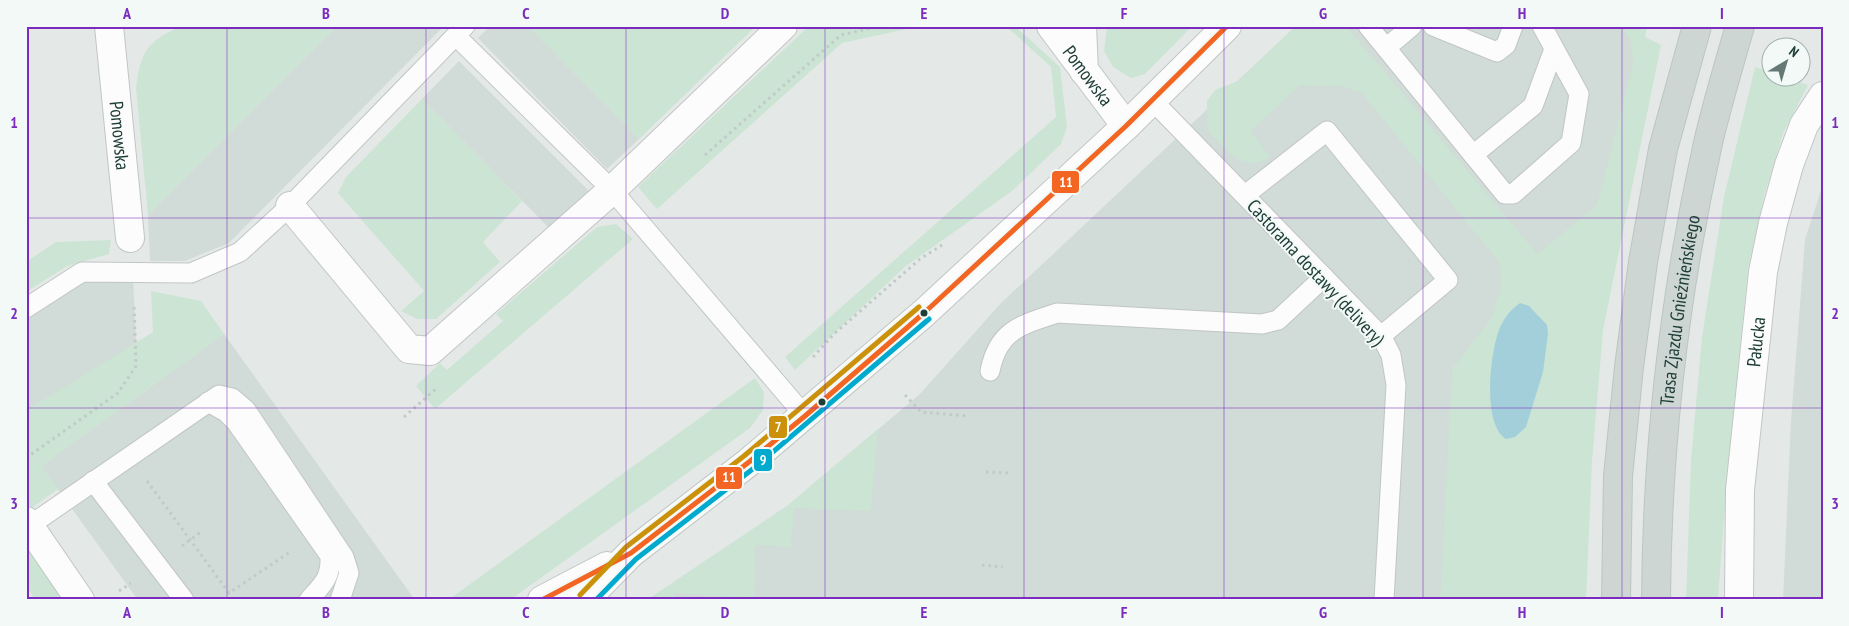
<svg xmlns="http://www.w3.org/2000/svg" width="1849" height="626" font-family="'PT Sans Narrow',sans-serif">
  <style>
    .built { fill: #d1dbd7 }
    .green { fill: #cce4d4 }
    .water { fill: #a2cfda }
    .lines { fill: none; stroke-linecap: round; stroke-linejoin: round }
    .service-casing { stroke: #c1c6c4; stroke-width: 21 }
    .minor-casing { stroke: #c1c6c4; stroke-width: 30 }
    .tertiary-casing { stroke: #c1c6c4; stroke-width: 30 }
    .primary-casing { stroke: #bcc5c3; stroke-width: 30 }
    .path { stroke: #c0cac8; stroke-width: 3; stroke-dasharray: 2.5 4; stroke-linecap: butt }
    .service { stroke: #fbfcfb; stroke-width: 19 }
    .minor { stroke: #fbfcfb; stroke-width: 28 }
    .tertiary { stroke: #fbfcfb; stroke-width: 28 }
    .primary { stroke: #cdd6d3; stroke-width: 28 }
    .bus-1-casing { stroke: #f2f9f6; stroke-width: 9 }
    .bus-2-casing { stroke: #f2f9f6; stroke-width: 9 }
    .bus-3-casing { stroke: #f2f9f6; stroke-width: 9 }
    .bus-1 { stroke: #f26522; stroke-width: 5 }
    .bus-2 { stroke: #00a9ce; stroke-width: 5 }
    .bus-3 { stroke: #cc910b; stroke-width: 5 }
    .grid { fill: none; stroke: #7b2cbf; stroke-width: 1; stroke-opacity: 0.55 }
    .bus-dot { fill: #203e38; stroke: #f2f9f6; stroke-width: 2 }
    .labels { text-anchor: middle; stroke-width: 4; stroke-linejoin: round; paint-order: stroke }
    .street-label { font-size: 19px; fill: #203e38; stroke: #f2f9f6 }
    .line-badge { stroke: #f2f9f6; stroke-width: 2 }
    .badge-label { font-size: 14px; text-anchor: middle; font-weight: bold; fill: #fff }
    .neatline { fill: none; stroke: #7b2cbf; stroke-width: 2 }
    .grid-label { font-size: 16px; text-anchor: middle; font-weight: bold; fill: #7b2cbf }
  </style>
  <rect width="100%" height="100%" fill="#e4e9e7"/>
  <g class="built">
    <polygon points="337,26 444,26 229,243 185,261 150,261 148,215"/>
    <polygon points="490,26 528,26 639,139 607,169 478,38"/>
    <polygon points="1296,26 1635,26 1641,33 1561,600 647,600 787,506 920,394 1001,303"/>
    <polygon points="459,61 590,192 548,227 422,99"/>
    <polygon points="1823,184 1823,600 1783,600 1791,421 1805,240"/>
    <polygon points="133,278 136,344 26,411 26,318 85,280"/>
    <polygon points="224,334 415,600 138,600 41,466"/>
  </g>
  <g class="green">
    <path d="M181,26H337L148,215L136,88C140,51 148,41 181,26Z"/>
    <polygon points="528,26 756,26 639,139"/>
    <polygon points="809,26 920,26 842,43 657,209 638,187"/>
    <polygon points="1006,26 1015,26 1060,67 1067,127 1061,144 1012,191 906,266 795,370 785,357 1056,117 1051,67"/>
    <polygon points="1107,26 1192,26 1145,74 1131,78 1113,67 1104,51"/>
    <path d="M1296,26H1346L1537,254L1597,205L1633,64L1631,40L1621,26H1647L1645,37L1661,45L1603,330L1592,461L1586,600H1440L1452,369L1491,319L1502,284L1499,262L1361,92L1341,86L1300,85L1251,131L1270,157C1248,170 1236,160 1220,144C1216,139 1209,134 1208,128C1206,120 1207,109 1207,101L1215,90L1238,81Z"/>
    <polygon points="1755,67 1771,72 1772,78 1786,78 1808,85 1783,133 1764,196 1748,268 1728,464 1718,600 1686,600 1691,460 1702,337 1724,197"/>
    <polygon points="422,99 522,201 483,242 500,262 436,319 417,319 401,311 424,291 338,193 346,177"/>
    <polygon points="616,224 633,239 435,409 416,386 440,363 447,370 503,321 496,314 597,227"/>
    <polygon points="111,240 109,254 67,266 26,292 26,262 56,242"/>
    <polygon points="151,291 201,301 224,334 41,466 58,489 26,512 26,411 153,332"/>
    <polygon points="755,378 764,392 763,410 750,428 510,600 448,600"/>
    <polygon points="878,429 871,511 794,508 791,547 755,545 754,598 675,593 674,600 647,600 787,506"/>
    <polygon points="26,536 69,600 35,600 26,585"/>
  </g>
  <path class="water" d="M1520,303L1529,306L1547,325L1548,334L1543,372L1526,427L1515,437L1506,439C1482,424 1490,354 1499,330C1503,319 1510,310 1520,303Z"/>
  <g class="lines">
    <defs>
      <g id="service">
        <polyline points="1368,26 1505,194 1513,194 1571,143 1579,94 1542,26"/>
        <polyline points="1433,26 1497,52 1506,45 1513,26"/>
        <polyline points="456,36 612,190 805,416"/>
        <polyline points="1386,48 1412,26"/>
        <polyline points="1152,100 1381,336 1391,355 1396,385 1384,600"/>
        <polyline points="1473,155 1533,106 1554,49"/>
        <polyline points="1245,195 1327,131 1448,280 1381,336"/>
        <polyline points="26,308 82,272 191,273 240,252 290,206 465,26"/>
        <path d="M990,371C998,330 1021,325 1057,313L1262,324L1278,320L1324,277"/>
        <path d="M208,402L226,412L236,422L330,556C331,578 323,584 309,600"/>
        <polyline points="93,481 184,600"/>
        <polyline points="29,526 219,395 232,398 246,410 344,557 349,573 340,600"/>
      </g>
      <g id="minor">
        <path id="s1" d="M109,26L130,238"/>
        <path id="s2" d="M1051,26L1126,126"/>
        <polyline points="1082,26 1084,71"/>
        <polyline points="290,206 409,349 430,351 612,190 783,26"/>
        <polyline points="26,521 80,600"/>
        <path id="s3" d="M1739,600L1740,490L1763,272L1773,223L1789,165L1804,125L1823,96"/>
      </g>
      <g id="tertiary">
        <polyline points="542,600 607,566"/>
        <polyline points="585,600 631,553 749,462 924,313 1126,126 1227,26"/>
      </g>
      <g id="primary">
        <polyline points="1616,600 1618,476 1629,367 1643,262 1663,149 1697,26"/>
        <path id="s4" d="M1656,600C1657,448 1675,291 1708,143C1717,104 1729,65 1740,26"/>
      </g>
    </defs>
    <use href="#service" class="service-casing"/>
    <use href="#minor" class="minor-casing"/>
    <use href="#tertiary" class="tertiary-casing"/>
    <use href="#primary" class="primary-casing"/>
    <g class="path">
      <polyline points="705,155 841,35 881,26"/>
      <polyline points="813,357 834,334 920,259 942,245"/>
      <polyline points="905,395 921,412 968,416"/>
      <polyline points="404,417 438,387"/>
      <polyline points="26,458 118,393 136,366 134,303"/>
      <polyline points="986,472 1008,473"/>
      <polyline points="147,481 229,593 290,552"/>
      <polyline points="182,546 202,531"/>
      <polyline points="982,565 1003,567"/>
      <polyline points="119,591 131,583"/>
    </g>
    <use href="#service" class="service"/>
    <use href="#minor" class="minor"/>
    <use href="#tertiary" class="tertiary"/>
    <use href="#primary" class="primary"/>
    <defs>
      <polyline id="bus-1" points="542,600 631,553 749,462 805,416 924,313 1126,126 1227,26"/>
      <polyline id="bus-2" points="596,600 636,559 754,468 929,319"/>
      <polyline id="bus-3" points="580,595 626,547 744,456 919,307"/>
    </defs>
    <use href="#bus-1" class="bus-1-casing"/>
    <use href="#bus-2" class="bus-2-casing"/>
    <use href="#bus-3" class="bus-3-casing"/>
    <use href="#bus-1" class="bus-1"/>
    <use href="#bus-2" class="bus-2"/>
    <use href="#bus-3" class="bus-3"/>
  </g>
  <path class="grid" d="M227,26V600M426,26V600M626,26V600M825,26V600M1024,26V600M1224,26V600M1423,26V600M1622,26V600M26,218H1823M26,408H1823"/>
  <g class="bus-dot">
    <circle cx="924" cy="313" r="4.5"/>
    <circle cx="822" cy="402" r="4.5"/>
  </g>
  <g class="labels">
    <g class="street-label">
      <text dy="7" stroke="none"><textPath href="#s2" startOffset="62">Pomowska</textPath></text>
      <text dy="7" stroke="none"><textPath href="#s1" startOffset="110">Pomowska</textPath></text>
      <text transform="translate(1316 272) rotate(47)" y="7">Castorama dostawy (delivery)</text>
      <text dy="7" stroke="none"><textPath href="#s4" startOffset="291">Trasa Zjazdu Gnieźnieńskiego</textPath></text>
      <text dy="7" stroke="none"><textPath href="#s3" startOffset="259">Pałucka</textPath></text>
    </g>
  </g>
  <g class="line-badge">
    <rect x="1051" y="170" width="29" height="24" rx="5" fill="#f26522"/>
    <rect x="768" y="415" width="20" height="24" rx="5" fill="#cc910b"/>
    <rect x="753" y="448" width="20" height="24" rx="5" fill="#00a9ce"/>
    <rect x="715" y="466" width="28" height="24" rx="5" fill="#f26522"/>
  </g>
  <g class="badge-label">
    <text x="1066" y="187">11</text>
    <text x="778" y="432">7</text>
    <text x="763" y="465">9</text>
    <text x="729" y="482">11</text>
  </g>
  <rect width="1849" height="626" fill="none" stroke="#f2f9f6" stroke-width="55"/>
  <g transform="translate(1786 62) rotate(38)"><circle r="24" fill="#f2f9f6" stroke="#9eaeaa"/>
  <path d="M0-4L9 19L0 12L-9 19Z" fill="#657a75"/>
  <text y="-8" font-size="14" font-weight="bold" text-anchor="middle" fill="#203e38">N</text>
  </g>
  <rect x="28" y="28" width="1794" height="570" class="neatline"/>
  <g class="grid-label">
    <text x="127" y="19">A</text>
    <text x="326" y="19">B</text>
    <text x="526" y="19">C</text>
    <text x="725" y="19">D</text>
    <text x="924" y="19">E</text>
    <text x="1124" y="19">F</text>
    <text x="1323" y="19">G</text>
    <text x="1522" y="19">H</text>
    <text x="1722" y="19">I</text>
    <text x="14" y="128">1</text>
    <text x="1835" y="128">1</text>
    <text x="14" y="319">2</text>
    <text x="1835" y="319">2</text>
    <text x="14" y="509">3</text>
    <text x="1835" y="509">3</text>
    <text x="127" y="618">A</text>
    <text x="326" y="618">B</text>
    <text x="526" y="618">C</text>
    <text x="725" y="618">D</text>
    <text x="924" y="618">E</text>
    <text x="1124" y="618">F</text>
    <text x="1323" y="618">G</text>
    <text x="1522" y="618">H</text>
    <text x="1722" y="618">I</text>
  </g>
</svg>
